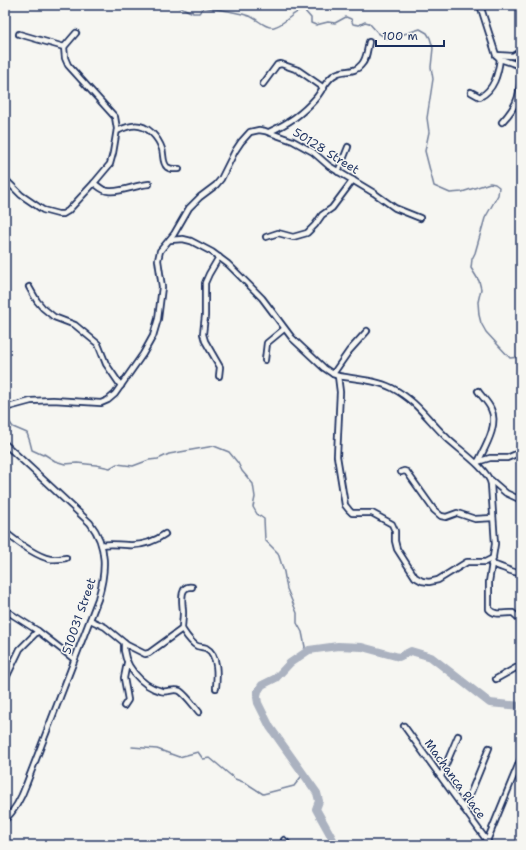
<svg xmlns="http://www.w3.org/2000/svg" width="526" height="850" font-family="'Shantell Sans',sans-serif">
  <style>
    .lines { fill: none; stroke-linecap: round; stroke-linejoin: round }
    .stream { stroke: #717e99; stroke-width: 1.5 }
    .river { stroke: #abb2c0; stroke-width: 8 }
    .street-casing { stroke: #1b2f5e; stroke-width: 8 }
    .street { stroke: #f6f6f2; stroke-width: 4.5 }
    .labels { text-anchor: middle; stroke-width: 3; stroke-linejoin: round; paint-order: stroke }
    .street-label { font-size: 12px; fill: #1b2f5e; stroke: #f6f6f2 }
  </style>
  <rect width="100%" height="100%" fill="#f6f6f2"/>
  <filter id="ink" filterUnits="userSpaceOnUse"><feTurbulence type="fractalNoise" baseFrequency=".025" numOctaves="2"/><feDisplacementMap in="SourceGraphic" scale="8" xChannelSelector="R" yChannelSelector="G"/><feConvolveMatrix kernelMatrix="1 2 1 2 8 2 1 2 1" color-interpolation-filters="sRGB"/></filter>
  <g filter="url(#ink)">
    <g class="lines">
      <g class="stream">
        <path d="M176,5L193,13H199L204,7C219,10 234,11 249,16C257,18 265,29 274,27C286,24 292,11 304,10L311,18V23L316,25L328,22L335,23L346,17L351,19L353,24L359,25L365,22L369,23L378,33L388,39L420,29L427,33L430,38L433,48L431,67L433,79L427,118L429,132L425,151L434,186L450,193L462,192L490,183L495,184L499,187L498,195L485,218L475,253L472,259L471,268L479,281L481,289L478,302L479,315L481,323L486,332L510,358L521,357"/>
        <polyline points="5,416 13,427 27,433 30,442 32,450 43,455 44,454 55,461 65,464 77,463 96,465 110,468 117,464 133,466 149,460 158,459 169,454 214,446 229,452 238,463 242,471 253,484 255,497 253,507 257,514 264,519 265,540 278,553 284,572 287,589 297,613 297,623 302,632 305,647 303,654"/>
        <polyline points="132,747 157,749 179,757 198,752 203,759 210,758 235,779 246,783 263,794 294,786 304,773"/>
      </g>
      <polyline class="river" points="336,845 316,809 319,801 317,793 270,727 258,703 257,697 258,691 262,685 276,678 290,663 309,650 338,646 362,647 399,657 411,651 431,657 490,703 521,706"/>
      <defs>
        <g id="street">
          <polyline points="480,5 496,55 500,59 521,66"/>
          <polyline points="64,47 76,33"/>
          <polyline points="496,55 513,56 521,51"/>
          <polyline points="263,84 277,65 281,64 298,70 324,88"/>
          <path d="M471,92L480,97C494,90 498,74 500,59"/>
          <path d="M502,122C520,103 520,93 521,66"/>
          <path d="M117,131C130,125 140,122 152,133C156,137 160,143 162,149C164,155 162,162 167,167C171,170 175,169 179,169"/>
          <path d="M269,132C289,123 302,114 316,98C322,91 327,78 336,74C344,69 354,74 361,65C367,59 367,50 369,42"/>
          <polyline points="338,172 348,147"/>
          <polyline points="5,179 21,195 43,210 58,214 63,214 68,211 94,183 110,164 113,153 117,129 115,117 68,65 65,58 64,47 19,34"/>
          <path d="M94,183C98,186 103,191 108,191C121,193 135,185 149,184"/>
          <polyline points="266,237 278,233 293,237 307,233 315,225 322,215 332,208 353,180"/>
          <path d="M170,240L183,239L191,241L212,252L228,264L262,298L292,338L324,368L333,374L338,376C356,379 376,380 392,388C417,401 428,420 447,438C458,449 488,469 491,484L495,544L489,582V609C496,617 505,612 513,613L521,620"/>
          <polyline points="219,257 209,274 205,283 205,316 203,334 205,341 220,367 219,376"/>
          <polyline points="29,287 37,301 43,308 54,317 75,325 98,344 106,364 121,386"/>
          <polyline points="265,360 267,343 284,329"/>
          <polyline points="333,374 349,351 367,331"/>
          <polyline points="338,376 340,392 337,456 345,505 349,510 352,513 372,513 392,524 395,531 395,541 397,549 415,577 422,581 429,582 438,580 467,562 485,562 493,558"/>
          <path d="M478,391C482,397 488,402 491,409C499,425 485,447 478,462"/>
          <polyline points="5,408 31,401 53,400 101,403 108,400 115,394 143,354 153,336 158,319 162,287 158,260 160,251 174,234 189,208 200,197 216,185 221,179 235,151 241,142 250,132 259,130 265,131 293,141 313,152 329,166 374,193 395,208 420,218"/>
          <path d="M5,444L90,523C108,546 106,572 98,599L26,785C21,799 15,810 5,820"/>
          <polyline points="477,462 490,458 507,458 521,452"/>
          <polyline points="401,472 404,471 407,472 434,510 441,516 446,517 457,513 475,519 493,518"/>
          <polyline points="491,480 506,493 521,500"/>
          <path d="M5,532C16,541 36,556 50,559C55,560 60,559 66,558"/>
          <path d="M102,545C111,543 118,545 127,545C141,546 154,542 165,534"/>
          <path d="M491,564C502,566 510,573 521,573"/>
          <polyline points="5,610 38,631 74,659"/>
          <path d="M90,620L105,627L127,645L145,654L149,653L182,629C186,635 191,643 197,646C200,647 203,647 206,648C219,655 217,677 216,688"/>
          <path d="M182,629C182,624 183,618 183,613C183,605 178,585 192,587"/>
          <path d="M124,643C122,664 141,686 161,691C167,693 174,688 180,691C187,696 193,705 199,712"/>
          <polyline points="496,679 521,665"/>
          <polyline points="5,680 20,649 38,631"/>
          <polyline points="124,706 128,700 124,678 127,663"/>
          <polyline points="404,726 490,845"/>
          <polyline points="441,776 458,736"/>
          <polyline points="464,809 489,748"/>
          <polyline points="284,840 289,845"/>
          <polyline points="487,841 521,758"/>
          <polyline points="520,845 521,843"/>
        </g>
      </defs>
      <use href="#street" class="street-casing"/>
      <use href="#street" class="street"/>
    </g>
  </g>
  <g class="labels">
    <g class="street-label">
      <text transform="translate(326 151) rotate(32)" y="4">50128 Street</text>
      <text transform="translate(79 616) rotate(-71)" y="4">510031 Street</text>
      <text transform="translate(455 779) rotate(54)" y="4">Machanca Place</text>
    </g>
  </g>
  <rect width="526" height="850" fill="none" stroke="#f6f6f2" stroke-width="20"/>
  <rect x="10" y="10" width="506" height="830" fill="none" stroke="#1b2f5e" stroke-width="1.5" filter="url(#ink)"/>
  <path d="M376 40v6h68v-6" fill="none" stroke="#1b2f5e" stroke-width="2"/>
  <text x="382" y="40" font-size="12" fill="#1b2f5e" stroke="#f6f6f2" stroke-width="3" paint-order="stroke">100 m</text>
</svg>
